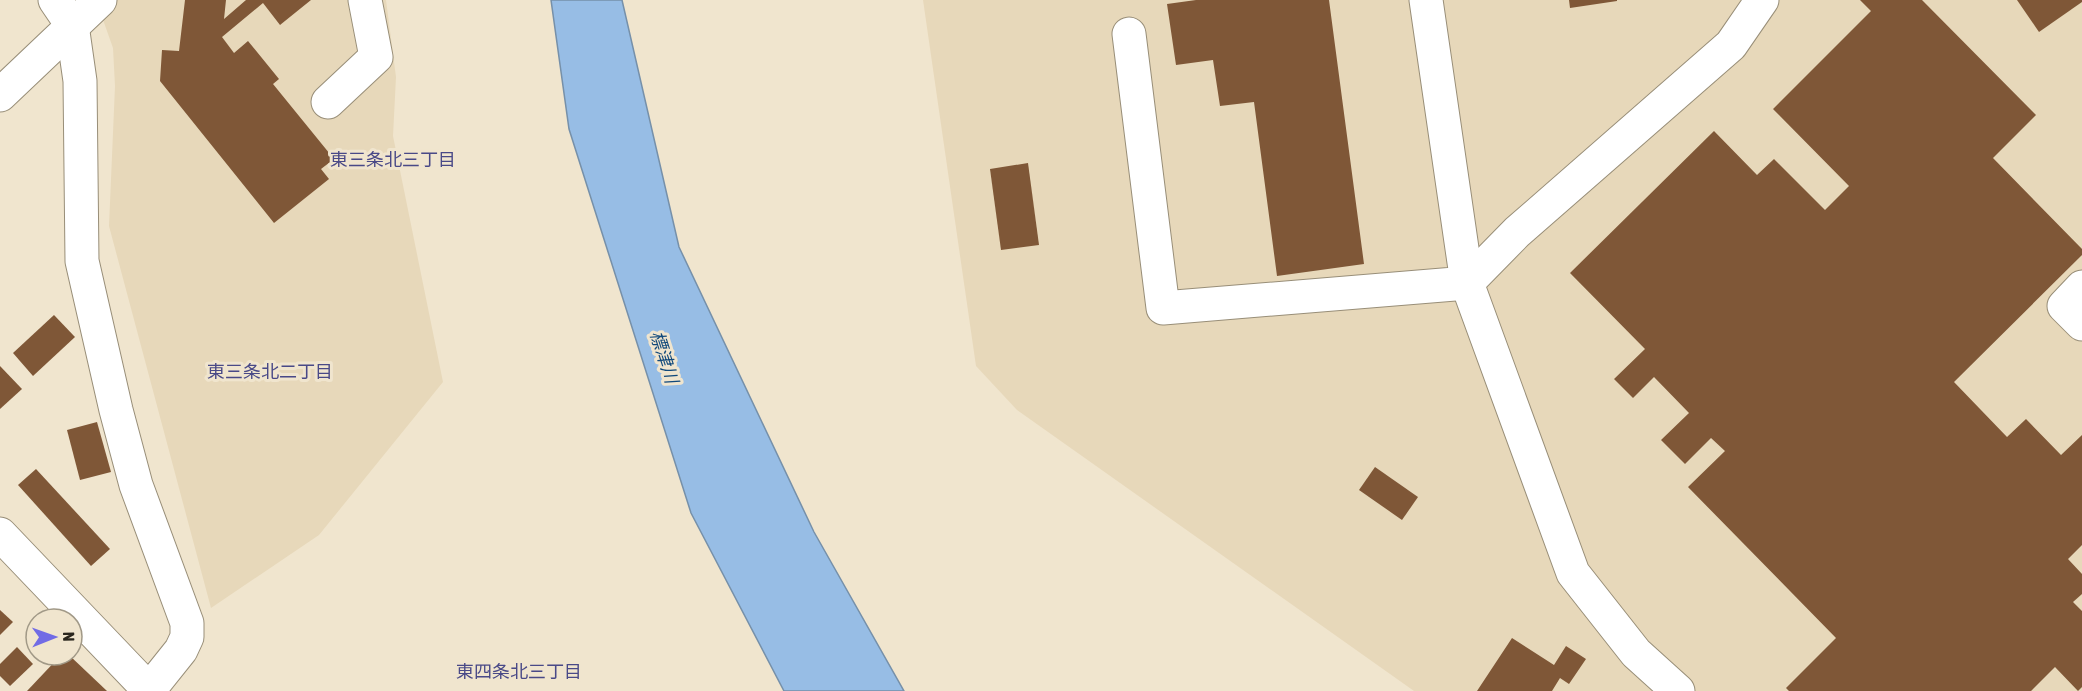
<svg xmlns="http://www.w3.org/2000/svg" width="2082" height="691" font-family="'Asap Condensed','Noto Sans JP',sans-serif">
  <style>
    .built { fill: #e7d8ba }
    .water { fill: #97bde5; stroke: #7690a9; stroke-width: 1.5 }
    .building { fill: #7f5737 }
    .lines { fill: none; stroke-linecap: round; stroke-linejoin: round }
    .minor-casing { stroke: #988e78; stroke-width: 35 }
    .minor { stroke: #fff; stroke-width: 33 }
    .labels { text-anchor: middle; stroke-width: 6; stroke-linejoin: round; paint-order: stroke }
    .neighbourhood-label { font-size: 18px; fill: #494987; stroke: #f0e5ce }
    .water-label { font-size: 18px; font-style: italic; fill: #11497b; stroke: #f0e5ce }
  </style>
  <rect width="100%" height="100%" fill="#f0e5ce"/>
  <g class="built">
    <polygon points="96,0 386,0 396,77 393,136 443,382 319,535 211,608 109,226 115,86 113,48"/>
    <polygon points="923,0 2082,0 2082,691 1414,691 1017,410 976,366"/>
  </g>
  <polygon class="water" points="551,0 622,0 679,247 814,532 904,691 784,691 691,513 569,129"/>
  <g class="building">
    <polygon points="185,0 226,0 224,19 246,0 311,0 280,25 263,3 222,37 234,53 248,41 279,79 273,84 334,159 321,169 329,179 274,223 160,81 162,50 179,51"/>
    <polygon points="1196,0 1329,0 1364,264 1277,276 1254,102 1220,106 1213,60 1176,65 1167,4"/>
    <polygon points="1569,0 1617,0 1617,1 1570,8"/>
    <polygon points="1860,0 1922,0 2036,115 1993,158 2082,249 2082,255 1954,382 2007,437 2026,419 2061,455 2082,435 2082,545 2068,559 2082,574 2082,594 2073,602 2082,611 2082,687 2078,691 2055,667 2031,691 1789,691 1786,688 1836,638 1688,487 1725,451 1711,438 1685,464 1661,440 1689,413 1654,377 1633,398 1614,379 1645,349 1570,273 1714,131 1757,175 1774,159 1825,210 1849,186 1773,109 1871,11"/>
    <polygon points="2017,0 2082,0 2082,2 2039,32"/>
    <polygon points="1028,163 1039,245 1001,250 990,169"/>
    <polygon points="54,315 75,337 33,376 13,353"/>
    <polygon points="0,366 22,389 0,409"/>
    <polygon points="97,422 111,472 80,480 67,430"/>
    <polygon points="1375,467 1418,497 1402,520 1359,490"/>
    <polygon points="36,469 110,549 91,566 18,485"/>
    <polygon points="0,610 13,622 0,635"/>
    <polygon points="1512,638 1554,665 1566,646 1586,659 1569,684 1560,678 1552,691 1477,691"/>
    <polygon points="17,647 33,664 10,686 0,676 0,664"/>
    <polygon points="61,655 69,655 107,691 27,691"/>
  </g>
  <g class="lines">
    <defs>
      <g id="minor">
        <polyline points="55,0 72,25 80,81 82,261 116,410 136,485 187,623 187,637 181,650 149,690"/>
        <polyline points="1129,34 1163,308 1467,283 1426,0"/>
        <polyline points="0,95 100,0"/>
        <polyline points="328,102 376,57 365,0"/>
        <polyline points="2082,287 2064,306 2082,324"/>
        <polyline points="0,534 150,691"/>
        <polyline points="1678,691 1636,653 1573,573 1467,283 1517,232 1731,45 1762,0"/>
      </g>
    </defs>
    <use href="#minor" class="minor-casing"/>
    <use href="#minor" class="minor"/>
  </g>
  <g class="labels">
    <g class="neighbourhood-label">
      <text x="393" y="166">東三条北三丁目</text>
      <text x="270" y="378">東三条北二丁目</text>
      <text x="519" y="678">東四条北三丁目</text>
    </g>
    <g class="water-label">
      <text transform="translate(664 357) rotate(72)" y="6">標津川</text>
    </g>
  </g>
  <g transform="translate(54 637) rotate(89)"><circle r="28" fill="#f0e5ce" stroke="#a19987" stroke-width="1.5"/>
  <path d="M0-4.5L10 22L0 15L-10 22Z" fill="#716be5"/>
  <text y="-9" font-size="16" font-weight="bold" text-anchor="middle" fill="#2a261d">N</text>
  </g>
</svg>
